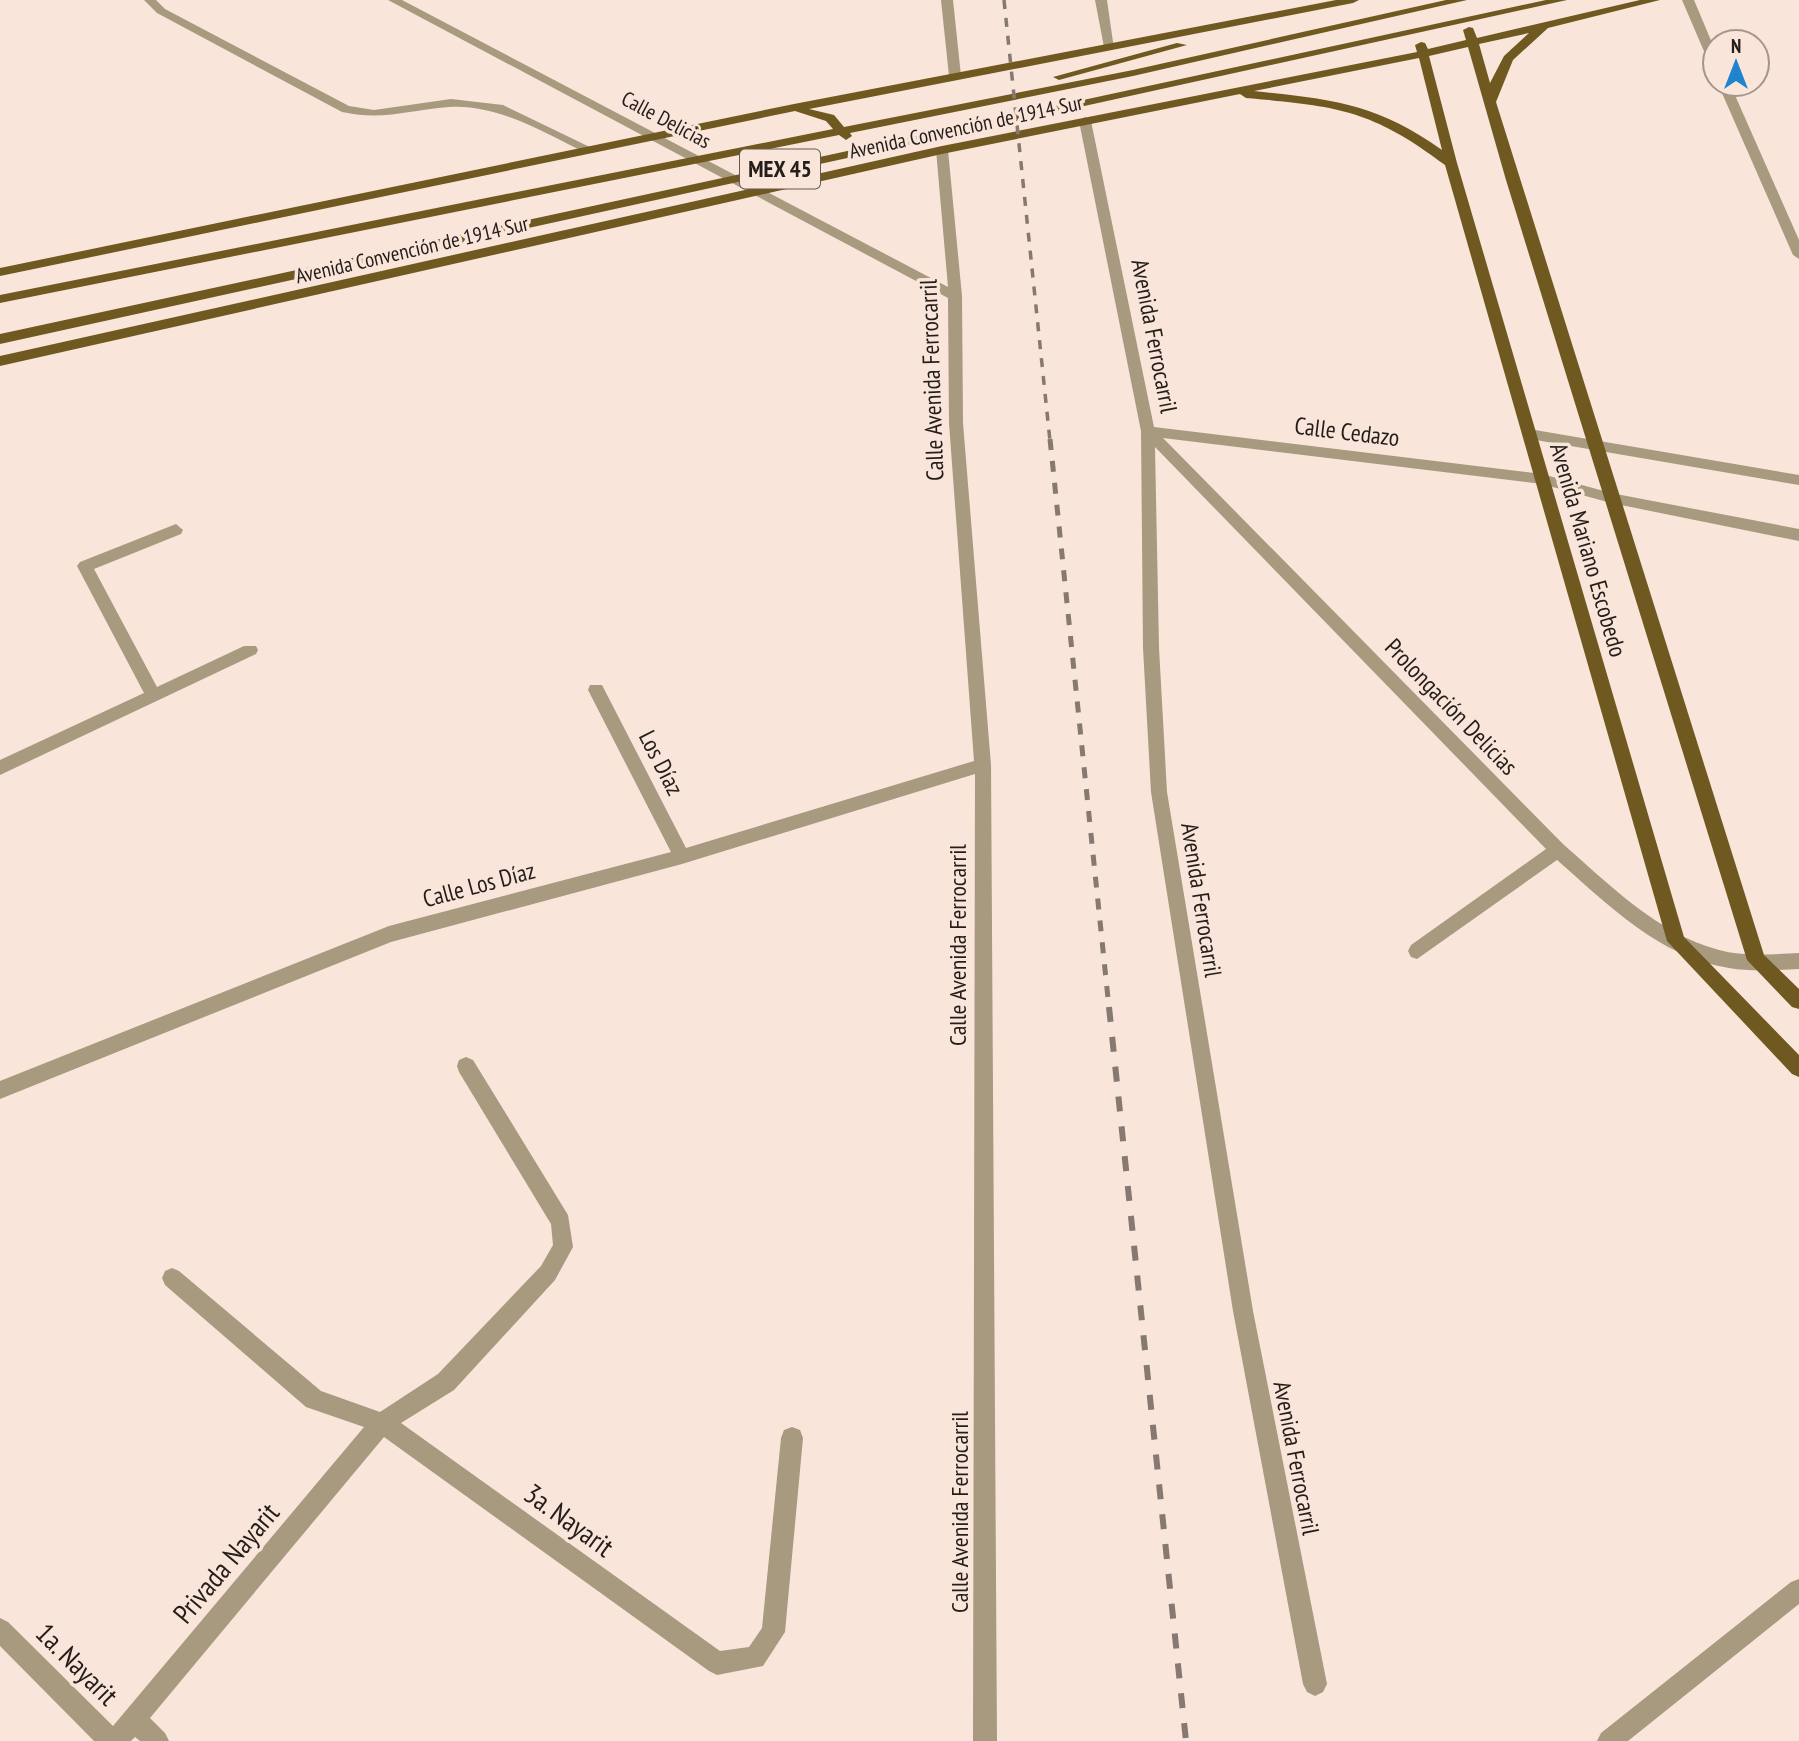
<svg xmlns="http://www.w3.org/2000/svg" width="1799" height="1741" font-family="'PT Sans Narrow',sans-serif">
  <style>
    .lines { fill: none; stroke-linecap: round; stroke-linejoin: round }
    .minor { fill: #a79a7f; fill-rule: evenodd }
    .major { fill: #6f5921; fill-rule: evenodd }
    .rail-far2 { stroke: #867971; stroke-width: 3.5; stroke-dasharray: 9 9; stroke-linecap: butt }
    .rail-far1 { stroke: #867971; stroke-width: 5; stroke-dasharray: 11 11; stroke-linecap: butt }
    .rail { stroke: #867971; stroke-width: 6; stroke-dasharray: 15 15; stroke-linecap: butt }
    .labels { text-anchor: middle; stroke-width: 7; stroke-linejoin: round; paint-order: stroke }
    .far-street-label { font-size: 21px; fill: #241d19; stroke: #f9e5da }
    .shield { fill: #f9e5da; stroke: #645953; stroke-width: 2 }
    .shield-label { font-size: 23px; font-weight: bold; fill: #241d19 }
    .street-label { font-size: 24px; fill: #241d19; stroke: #f9e5da }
    .near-street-label { font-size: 28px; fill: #241d19; stroke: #f9e5da }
  </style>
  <rect width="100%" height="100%" fill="#f9e5da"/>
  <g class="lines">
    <g class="minor">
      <path d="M144,0H156L165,9L349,106L374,110L451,99L503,105L596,150L586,153C543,132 498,104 449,107C408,110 384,121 342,112L157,13Z"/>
      <polygon points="388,0 402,0 948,287 936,150 942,146 948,150 962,296 963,423 991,765 997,1741 973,1741 975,774 682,864 391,942 0,1099 0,1081 389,926 671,852 588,690 590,685 602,685 686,848 974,761 949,423 948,298"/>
      <polygon points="941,0 953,0 961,76 955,79 949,76"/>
      <polygon points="1095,0 1107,0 1114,49 1104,47"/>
      <polygon points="1682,0 1694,0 1715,50 1715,66 1709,63"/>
      <polygon points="1718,84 1730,84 1799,240 1799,259 1793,255"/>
      <path d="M1085,117L1091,121L1154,427L1542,474L1611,493L1799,529V541L1611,503L1542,484L1163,438L1564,845C1610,885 1658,934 1719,950C1744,957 1773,954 1799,953V969C1776,970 1752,972 1729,968C1661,958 1607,904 1557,860L1417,959L1411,957L1408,951L1411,945L1546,849L1155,447L1159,648L1167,792L1253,1311L1327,1684L1323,1692L1315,1696L1307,1692L1303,1684L1233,1311L1151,792L1143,648L1141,431L1079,121Z"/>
      <polygon points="1529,429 1799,475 1799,485 1524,438 1522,434"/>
      <polygon points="176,524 183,530 181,534 94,569 157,687 244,646 256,646 258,650 256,654 0,775 0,760 144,693 77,566 80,562"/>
      <polygon points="466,1057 473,1060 568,1215 573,1247 555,1280 454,1390 401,1423 720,1651 749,1647 762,1628 781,1438 784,1430 792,1427 800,1430 803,1438 785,1632 763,1666 717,1675 709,1671 384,1437 150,1718 165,1733 169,1741 140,1741 135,1737 131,1741 94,1741 0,1646 0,1618 8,1622 113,1726 364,1427 306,1407 165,1285 162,1278 165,1271 172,1268 179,1271 321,1391 380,1412 438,1374 541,1266 553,1245 551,1224 459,1072 457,1066 459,1060"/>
      <polygon points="1799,1579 1799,1604 1628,1741 1597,1741 1601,1733 1791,1582"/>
    </g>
    <g class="major">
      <polygon points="1336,0 1359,0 1353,3 809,109 834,115 844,127 1133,70 1446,0 1467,0 1133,76 850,133 852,136 846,140 839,135 0,303 0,295 833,129 826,121 795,111 0,276 0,268 794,104"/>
      <polygon points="1546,0 1567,0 0,344 0,334"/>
      <path d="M1640,0H1660L1548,28L1513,60L1496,102L1764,955L1799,989V1009L1792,1007L1747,960L1506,180L1468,47L1429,56L1457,163L1684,937L1799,1055V1077L1792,1074L1667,941L1445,165C1371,109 1336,106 1246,98L1240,94L942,154L0,366V356L942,146L1417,52L1415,45L1421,42L1425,43L1428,49L1466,40L1463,30L1469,27L1473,28L1477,38ZM1529,33L1504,56L1490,83L1479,44ZM1419,58L1442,150C1377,103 1331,99 1254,91Z"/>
      <polygon points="1177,43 1187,45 1059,80 1053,77"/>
    </g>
    <polyline class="rail-far2" points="1004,0 1050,441"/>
    <polyline class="rail-far1" points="1050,439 1109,1008"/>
    <polyline class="rail" points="1109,1007 1186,1741"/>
  </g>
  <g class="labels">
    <g class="far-street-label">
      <text transform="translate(666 120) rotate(28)" y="7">Calle Delicias</text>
      <text transform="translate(966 127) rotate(-12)" y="7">Avenida Convención de 1914 Sur</text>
      <text transform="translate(412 250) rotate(-13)" y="7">Avenida Convención de 1914 Sur</text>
    </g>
    <rect class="shield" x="740" y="149.5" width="80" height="39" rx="5"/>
    <g class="shield-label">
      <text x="780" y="177">MEX 45</text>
    </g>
    <g class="street-label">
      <text transform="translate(1154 336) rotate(79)" y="8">Avenida Ferrocarril</text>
      <text transform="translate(932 380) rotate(-92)" y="8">Calle Avenida Ferrocarril</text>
      <text transform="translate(1347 432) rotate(7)" y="8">Calle Cedazo</text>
      <text transform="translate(1588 550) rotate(74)" y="8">Avenida Mariano Escobedo</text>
      <text transform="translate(1451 707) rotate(46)" y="8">Prolongación Delicias</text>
      <text transform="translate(661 763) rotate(63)" y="8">Los Díaz</text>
      <text transform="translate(479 885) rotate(-15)" y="8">Calle Los Díaz</text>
      <text transform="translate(1201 900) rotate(81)" y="8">Avenida Ferrocarril</text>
      <text transform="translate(958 945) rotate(-90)" y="8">Calle Avenida Ferrocarril</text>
      <text transform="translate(1296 1458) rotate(79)" y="8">Avenida Ferrocarril</text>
      <text transform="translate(960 1512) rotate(-90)" y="8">Calle Avenida Ferrocarril</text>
    </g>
    <g class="near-street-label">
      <text transform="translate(569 1520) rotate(36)" y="10">3a. Nayarit</text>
      <text transform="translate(226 1563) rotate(-50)" y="10">Privada Nayarit</text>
      <text transform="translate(77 1664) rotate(45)" y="10">1a. Nayarit</text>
    </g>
  </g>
  <g transform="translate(1736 63)"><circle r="33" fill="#f9e5da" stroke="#a4958d" stroke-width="2"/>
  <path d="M0-5L12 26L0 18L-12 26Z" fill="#1f83ce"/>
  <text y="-10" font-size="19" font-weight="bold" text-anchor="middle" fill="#241d19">N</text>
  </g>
</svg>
